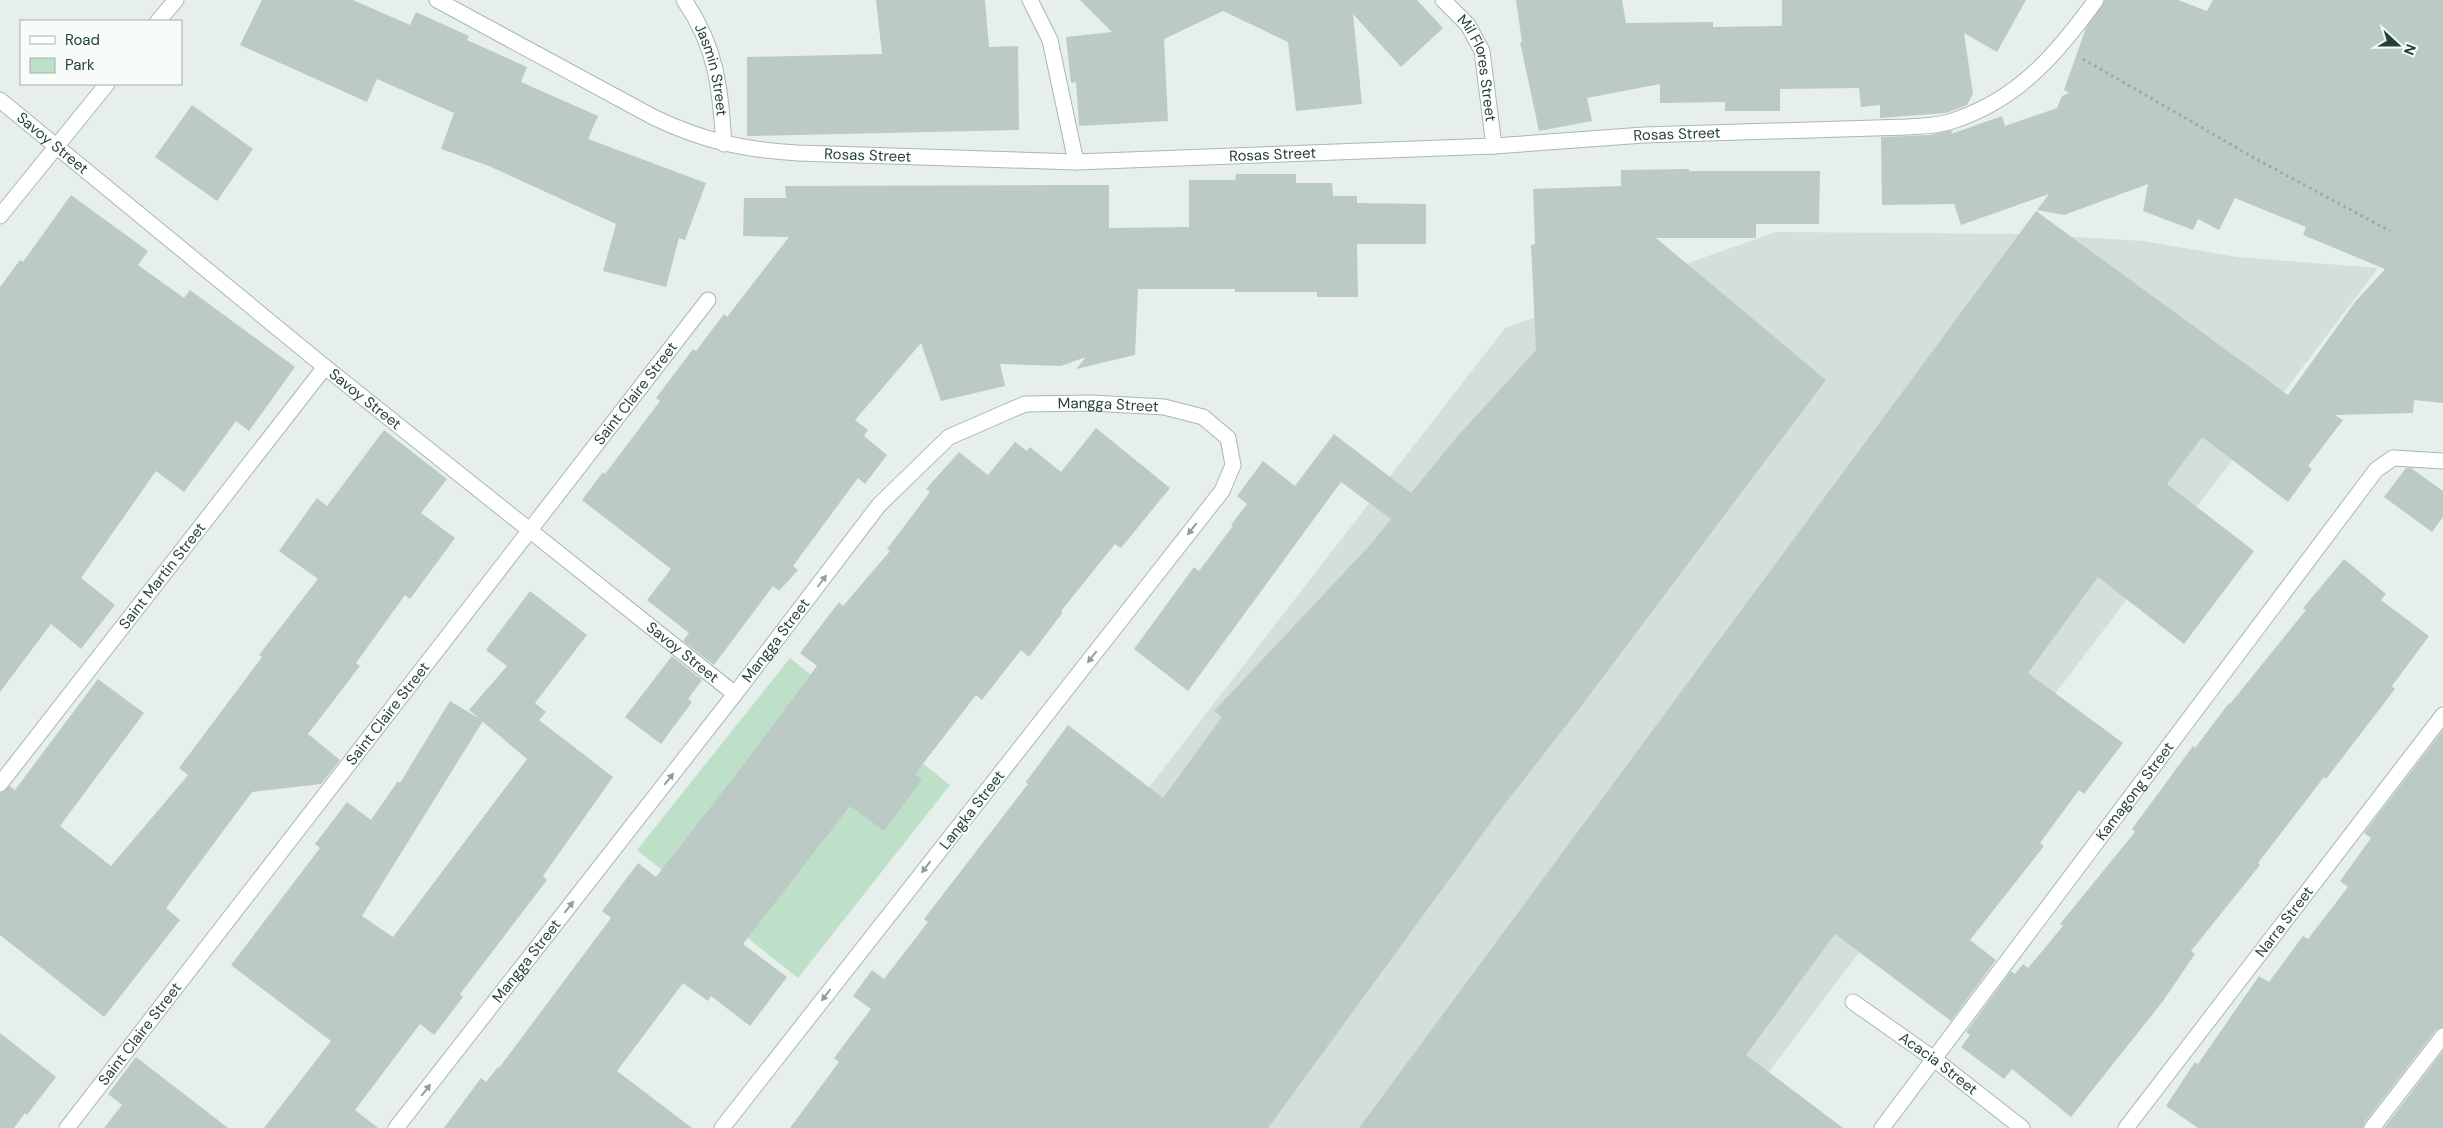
<svg xmlns="http://www.w3.org/2000/svg" width="2443" height="1128" font-family="'DM Sans',sans-serif">
  <style>
    .built { fill: #d4dfda }
    .green { fill: #bfe0c8 }
    .building { fill: #bbcac4 }
    .lines { fill: none; stroke-linecap: round; stroke-linejoin: round }
    .street-casing { stroke: #a8b8b2; stroke-width: 17 }
    .path { stroke: #86b3a5; stroke-width: 3; stroke-dasharray: 2.5 4; stroke-linecap: butt }
    .street { stroke: #fff; stroke-width: 15 }
    .oneway { fill: #92a09c }
    .labels { text-anchor: middle; stroke-width: 4.5; stroke-linejoin: round; paint-order: stroke }
    .street-label { font-size: 15px; fill: #24423a; stroke: #f7fbf9 }
  </style>
  <rect width="100%" height="100%" fill="#e6efeb"/>
  <polygon class="built" points="1776,232 2029,234 2143,241 2237,257 2378,268 1726,1128 885,1128 1505,328"/>
  <polygon class="green" points="790,658 950,785 798,978 637,850"/>
  <g class="building">
    <polygon points="262,0 353,0 410,25 416,12 469,36 467,40 527,67 521,82 598,116 588,139 706,183 685,240 679,238 666,287 603,271 616,224 489,166 441,149 454,113 377,79 367,102 240,45"/>
    <polygon points="876,0 985,0 989,47 1018,46 1019,130 747,136 747,57 882,54"/>
    <polygon points="1080,0 1417,0 1443,28 1401,67 1353,14 1362,104 1296,111 1288,42 1223,11 1164,39 1168,121 1079,126 1076,82 1071,83 1066,37 1112,32"/>
    <polygon points="1516,0 1622,0 1626,23 1713,22 1713,27 1782,26 1782,0 2026,0 1997,52 1964,33 1973,94 1967,105 1946,113 1880,118 1880,105 1861,107 1859,88 1780,89 1780,111 1725,111 1725,102 1660,103 1660,84 1587,98 1592,121 1539,131 1520,42 1522,42"/>
    <polygon points="2105,0 2178,0 2207,11 2213,0 2443,0 2443,403 2414,400 2413,413 2335,415 2343,420 2308,466 2312,469 2288,502 2202,437 2167,484 2254,551 2184,644 2098,577 2028,673 2123,743 2084,794 2079,790 2040,843 2044,846 1970,940 1996,960 1951,1021 1835,934 1746,1055 1843,1128 1359,1128 2036,211 2288,395 2355,302 2385,269 2303,235 2306,227 2235,198 2219,230 2198,219 2193,230 2143,211 2148,184 2064,215 2037,210 2049,194 1961,225 1954,204 1882,205 1881,137 1929,135 1953,130 1951,134 2002,116 2005,126 2057,108 2062,96 2069,93 2064,90 2086,28"/>
    <polygon points="192,105 253,149 217,201 155,157"/>
    <polygon points="1689,169 1689,171 1820,171 1819,224 1756,224 1756,238 1656,238 1826,380 1579,709 1497,814 1268,1128 790,1128 839,1062 834,1058 871,1009 853,996 872,970 884,979 928,922 924,919 1028,784 1026,782 1068,725 1163,798 1222,717 1214,711 1371,544 1391,519 1341,482 1188,691 1134,649 1194,567 1199,571 1233,526 1231,525 1247,504 1237,496 1263,461 1295,486 1334,434 1411,493 1456,438 1536,350 1531,245 1535,244 1533,189 1621,186 1621,170"/>
    <polygon points="1236,174 1296,174 1296,183 1332,183 1333,196 1357,196 1357,203 1426,204 1426,244 1357,244 1358,297 1317,297 1317,292 1235,292 1235,289 1138,289 1135,355 1076,369 1086,357 1061,366 1000,364 1005,386 941,401 921,343 855,420 868,430 864,436 887,455 865,484 858,478 793,566 798,570 779,591 773,586 714,665 683,641 689,633 647,600 671,569 582,500 603,472 605,474 660,401 656,398 693,349 696,351 724,314 727,317 789,237 743,236 744,198 786,198 785,186 1109,185 1109,228 1189,227 1189,180 1235,180"/>
    <polygon points="71,195 148,251 138,265 184,298 190,290 295,367 249,431 236,421 184,492 156,471 81,578 115,605 81,649 51,624 0,692 0,287 20,260 23,262"/>
    <polygon points="1096,428 1170,488 1121,548 1115,544 1061,611 1063,612 1029,657 1021,650 982,700 976,695 915,774 922,780 884,831 850,806 743,944 787,977 750,1026 711,996 708,1001 683,983 617,1071 692,1128 444,1128 481,1078 486,1082 498,1067 499,1068 611,918 602,911 638,863 656,877 734,777 817,666 800,653 839,602 843,606 890,551 887,549 930,492 926,489 959,452 988,475 1015,442 1027,451 1030,447 1061,472"/>
    <polygon points="384,430 447,479 421,513 455,538 410,599 405,595 356,663 360,666 308,734 340,760 321,784 252,792 166,908 180,920 104,1017 0,935 0,793 10,786 15,790 98,679 144,713 60,826 111,866 188,775 179,768 262,657 259,655 318,579 279,551 317,498 327,506"/>
    <polygon points="2406,468 2411,468 2443,491 2443,517 2432,532 2384,497"/>
    <polygon points="2344,559 2386,594 2381,600 2429,636 2392,686 2395,689 2326,779 2324,777 2258,863 2260,865 2191,951 2195,954 2163,1001 2071,1117 2012,1069 2004,1079 1961,1047 1970,1035 1966,1032 2011,971 2015,974 2023,964 2028,968 2063,926 2060,924 2135,832 2132,829 2193,746 2195,748 2229,703 2230,704 2306,610 2303,608"/>
    <polygon points="530,591 587,635 535,703 546,712 539,720 613,777 543,876 547,880 460,994 463,997 434,1035 420,1024 355,1110 378,1128 264,1128 331,1041 231,965 320,848 315,844 347,802 371,820 398,781 400,783 450,701 483,721 362,916 393,937 527,759 469,710 507,666 486,650"/>
    <polygon points="672,656 702,680 688,699 692,702 661,744 625,717"/>
    <polygon points="2443,730 2443,1027 2436,1030 2365,1122 2363,1128 2198,1128 2166,1106 2195,1062 2198,1064 2259,976 2269,982 2303,936 2308,939 2348,887 2340,881 2371,838 2364,833"/>
    <polygon points="0,1033 56,1077 27,1115 25,1113 14,1128 0,1128"/>
    <polygon points="2443,1051 2443,1128 2384,1128"/>
    <polygon points="136,1057 228,1128 104,1128 122,1105 108,1094"/>
  </g>
  <g class="lines">
    <defs>
      <g id="street">
        <path id="s1" d="M437,0L655,118C704,141 744,150 798,153L1076,162L1494,146L1644,135L1907,127C1920,126 1936,126 1949,122C2017,101 2056,55 2096,0"/>
        <path id="s2" d="M684,0C717,48 720,88 724,144"/>
        <polyline points="1030,0 1050,40 1076,162"/>
        <path id="s3" d="M1443,0L1468,25L1482,51L1494,146"/>
        <polyline points="158,21 176,0"/>
        <path id="s4" d="M0,100L325,367L735,694"/>
        <polyline points="0,216 107,84"/>
        <path id="s5" d="M0,784L325,367"/>
        <path id="s6" d="M1853,1002L1934,1059L2022,1128"/>
        <path id="s7" d="M67,1128L708,300"/>
        <path id="s8" d="M396,1128L735,694L879,505L949,437L1025,404L1092,403L1164,407L1203,417L1228,438L1233,465L1222,491L722,1128"/>
        <path id="s9" d="M1882,1128L2376,470L2393,458L2443,461"/>
        <path id="s10" d="M2126,1128L2443,715"/>
        <polyline points="2372,1128 2443,1036"/>
      </g>
    </defs>
    <use href="#street" class="street-casing"/>
    <polyline class="path" points="2083,59 2256,159 2390,231"/>
    <use href="#street" class="street"/>
  </g>
  <defs><path id="oneway-solid" d="M-6-.8H1V-3.2L6.5 0L1 3.2V.8H-6Z" transform="scale(1.25)"/></defs>
  <g class="oneway">
    <use href="#oneway-solid" transform="translate(1192 529) rotate(128)"/>
    <use href="#oneway-solid" transform="translate(822 581) rotate(-53)"/>
    <use href="#oneway-solid" transform="translate(1092 657) rotate(128)"/>
    <use href="#oneway-solid" transform="translate(669 779) rotate(-52)"/>
    <use href="#oneway-solid" transform="translate(926 867) rotate(128)"/>
    <use href="#oneway-solid" transform="translate(569 907) rotate(-52)"/>
    <use href="#oneway-solid" transform="translate(826 995) rotate(128)"/>
    <use href="#oneway-solid" transform="translate(426 1090) rotate(-52)"/>
  </g>
  <g class="labels">
    <g class="street-label">
      <text dy="5" stroke="none"><textPath href="#s2" startOffset="76">Jasmin Street</textPath></text>
      <text dy="5" stroke="none"><textPath href="#s3" startOffset="80">Mil Flores Street</textPath></text>
      <text dy="5" stroke="none"><textPath href="#s1" startOffset="1276">Rosas Street</textPath></text>
      <text dy="5" stroke="none"><textPath href="#s4" startOffset="68">Savoy Street</textPath></text>
      <text dy="5" stroke="none"><textPath href="#s1" startOffset="871">Rosas Street</textPath></text>
      <text dy="5" stroke="none"><textPath href="#s1" startOffset="466">Rosas Street</textPath></text>
      <text dy="5" stroke="none"><textPath href="#s7" startOffset="929">Saint Claire Street</textPath></text>
      <text dy="5" stroke="none"><textPath href="#s4" startOffset="472">Savoy Street</textPath></text>
      <text dy="5" stroke="none"><textPath href="#s8" startOffset="1052">Mangga Street</textPath></text>
      <text dy="5" stroke="none"><textPath href="#s5" startOffset="264">Saint Martin Street</textPath></text>
      <text dy="5" stroke="none"><textPath href="#s8" startOffset="618">Mangga Street</textPath></text>
      <text dy="5" stroke="none"><textPath href="#s4" startOffset="878">Savoy Street</textPath></text>
      <text dy="5" stroke="none"><textPath href="#s7" startOffset="524">Saint Claire Street</textPath></text>
      <text dy="5" stroke="none"><textPath href="#s9" startOffset="421">Kamagong Street</textPath></text>
      <text transform="translate(972 810) rotate(-52)" y="5">Langka Street</text>
      <text dy="5" stroke="none"><textPath href="#s10" startOffset="260">Narra Street</textPath></text>
      <text dy="5" stroke="none"><textPath href="#s8" startOffset="212">Mangga Street</textPath></text>
      <text dy="5" stroke="none"><textPath href="#s7" startOffset="119">Saint Claire Street</textPath></text>
      <text dy="5" stroke="none"><textPath href="#s6" startOffset="105">Acacia Street</textPath></text>
    </g>
  </g>
  <rect x="20" y="20" width="162" height="65" fill="#f7fbf9" stroke="#a3b1ad"/>
  <rect x="30" y="36" width="25" height="8" fill="#ffffff" stroke="#a3b1ad"/>
  <text x="65" y="45" font-size="15" fill="#24423a">Road</text>
  <rect x="30" y="58" width="25" height="15" fill="#bfe0c8" stroke="#a3b1ad"/>
  <text x="65" y="70" font-size="15" fill="#24423a">Park</text>
  <g transform="translate(2398 45) rotate(111)" stroke="#f7fbf9" stroke-width="4" paint-order="stroke">
  <path d="M0-4L9 19L0 12L-9 19Z" fill="#24423a"/>
  <text y="-8" font-size="14" font-weight="bold" text-anchor="middle" fill="#24423a">N</text>
  </g>
</svg>
